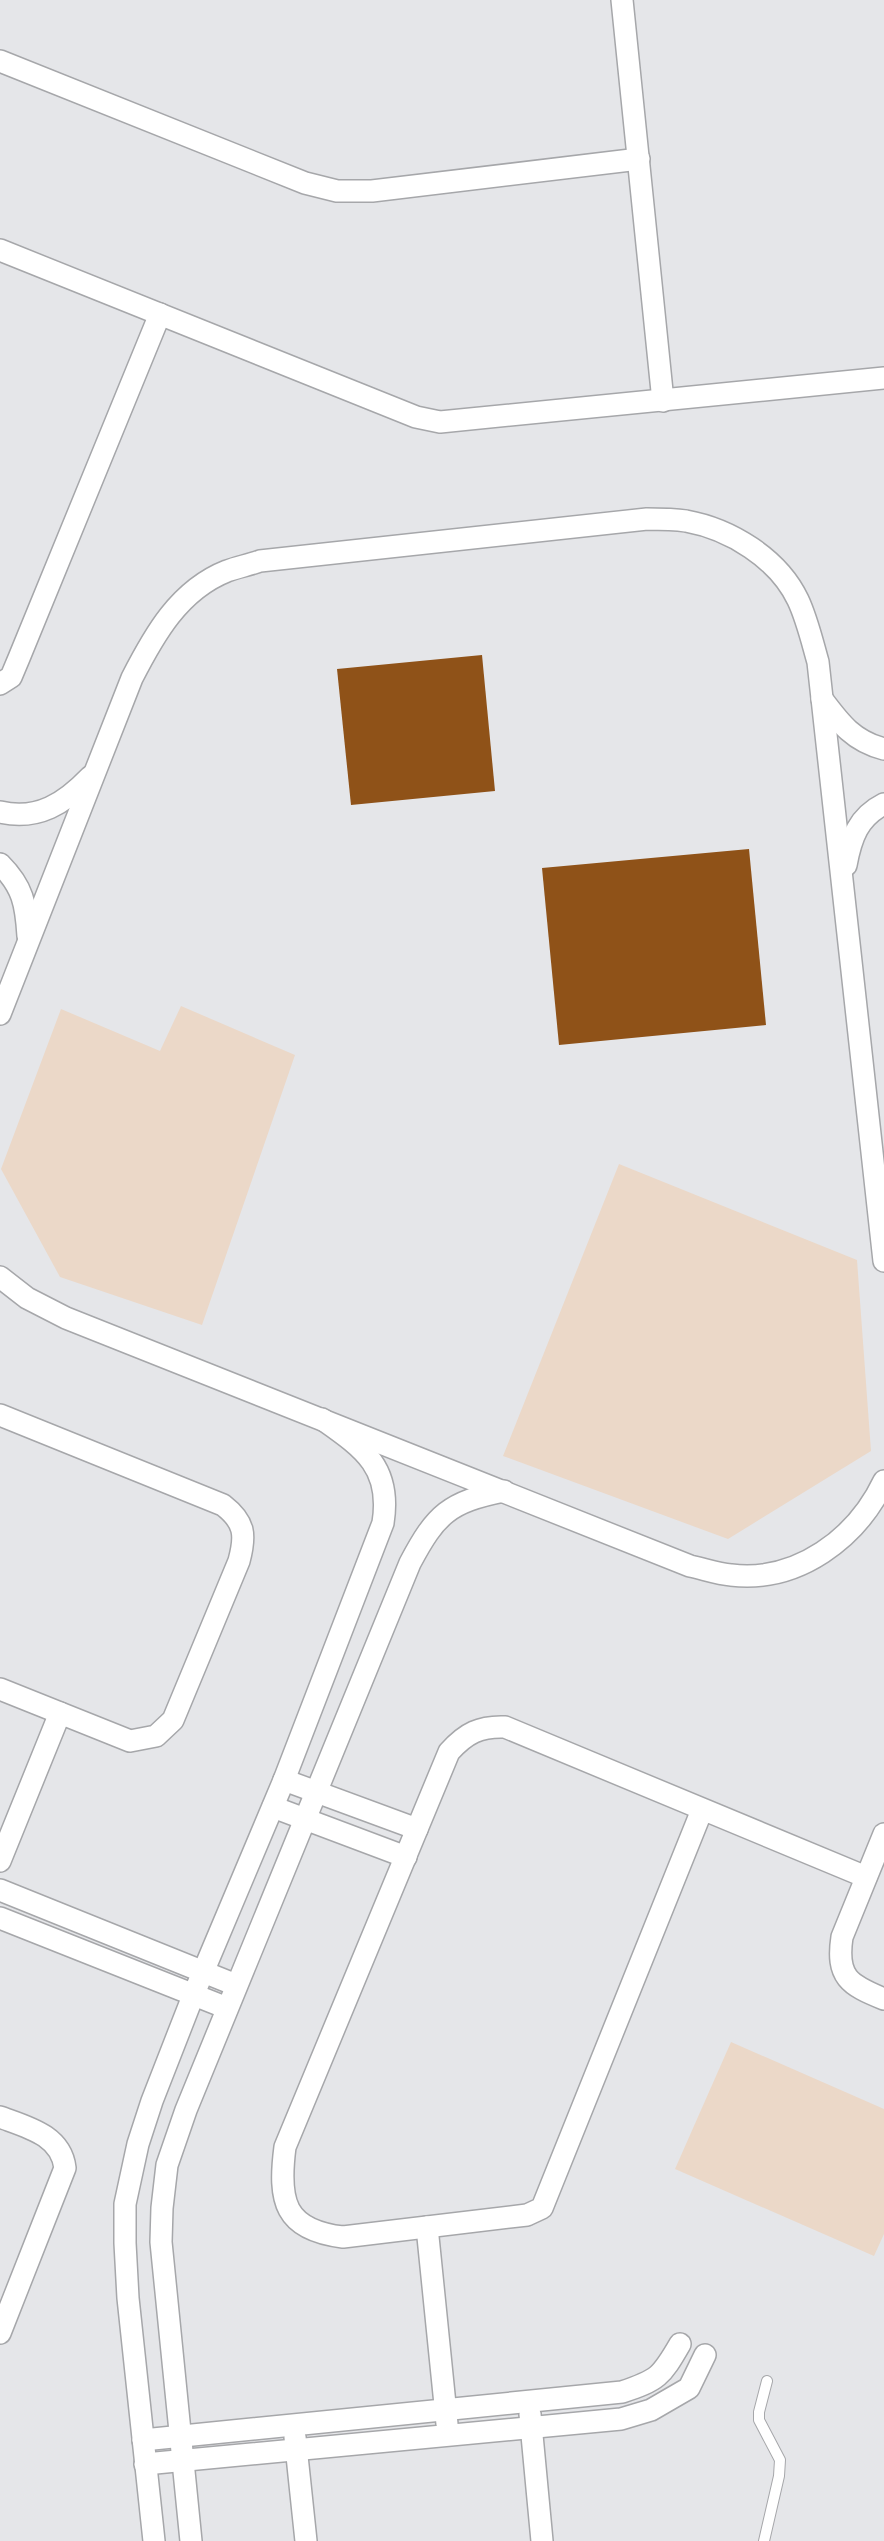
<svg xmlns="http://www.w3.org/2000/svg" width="884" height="2541" font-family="'Fira Sans',sans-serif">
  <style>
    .commercial { fill: #ebd8c8 }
    .building { fill: #8f5218 }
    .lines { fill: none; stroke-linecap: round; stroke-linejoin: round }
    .lane-casing { stroke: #a6a7aa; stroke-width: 12 }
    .street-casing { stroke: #a6a7aa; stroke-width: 24 }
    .lane { stroke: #fff; stroke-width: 10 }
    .street { stroke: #fff; stroke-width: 21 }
  </style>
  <rect width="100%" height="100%" fill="#e5e6e9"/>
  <g class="commercial">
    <polygon points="181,1006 295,1055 202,1325 60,1277 1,1169 61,1009 160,1051"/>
    <polygon points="619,1164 857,1260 871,1451 728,1539 503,1456"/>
    <polygon points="731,2042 884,2109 884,2234 874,2256 675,2169"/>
  </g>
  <g class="building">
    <polygon points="482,655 495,791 351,805 337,669"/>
    <polygon points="749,849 766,1025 559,1045 542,868"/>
  </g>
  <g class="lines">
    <defs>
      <polyline id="lane" points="764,2541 779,2476 780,2460 759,2420 759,2412 767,2381"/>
      <g id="street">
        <polyline points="622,0 663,401"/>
        <polyline points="0,61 305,183 337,191 372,191 639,159"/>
        <polyline points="0,250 416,417 440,422 884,378"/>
        <polyline points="0,684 11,677 19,658 160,314"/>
        <path d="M822,699C840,723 853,741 884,749"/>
        <path d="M0,812C38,821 65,803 90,777"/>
        <path d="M0,864C23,887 26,904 28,936"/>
        <path d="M846,865C851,838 858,817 884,804"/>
        <path d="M0,1014L132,678C154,635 179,590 227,571C238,567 249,565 260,561L647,519C660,519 673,519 686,521C730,529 778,558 798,600C807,619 812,641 818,662L884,1261"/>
        <path d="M0,1277L27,1298L66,1318L690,1566C704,1569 718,1574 731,1575C798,1583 857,1538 884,1481"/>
        <path d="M0,1415L223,1505C245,1522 246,1535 239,1561L173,1720L156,1736L130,1741L0,1689"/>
        <polyline points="284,1780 417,1829"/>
        <polyline points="273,1807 406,1857"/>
        <path d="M702,1810L542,2208L527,2215L343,2237C284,2230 278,2201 285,2147L449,1752C466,1733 480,1726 505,1727L866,1877"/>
        <path d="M884,1834L842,1937C836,1977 849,1985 884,1999"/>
        <polyline points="0,1861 60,1713"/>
        <polyline points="0,1890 236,1985"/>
        <polyline points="0,1918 227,2008"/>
        <path d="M0,2117C27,2127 61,2135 65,2168L0,2333"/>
        <polyline points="427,2227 447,2424"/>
        <polyline points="530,2414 542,2541"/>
        <polyline points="295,2437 306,2541"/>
        <path d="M143,2440L622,2392C658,2380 661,2377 680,2344"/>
        <polyline points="145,2464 621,2419 651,2410 689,2388 705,2355"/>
        <path d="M154,2541L128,2298L125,2243V2204L138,2144L152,2101L193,1996L284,1780L383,1523C392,1467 363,1448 322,1419"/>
        <path d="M191,2541L161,2242L162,2208L167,2165L186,2110L410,1563C436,1514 449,1502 504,1491"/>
      </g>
    </defs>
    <use href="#lane" class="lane-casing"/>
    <use href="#street" class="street-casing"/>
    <use href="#lane" class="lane"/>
    <use href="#street" class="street"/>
  </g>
</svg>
